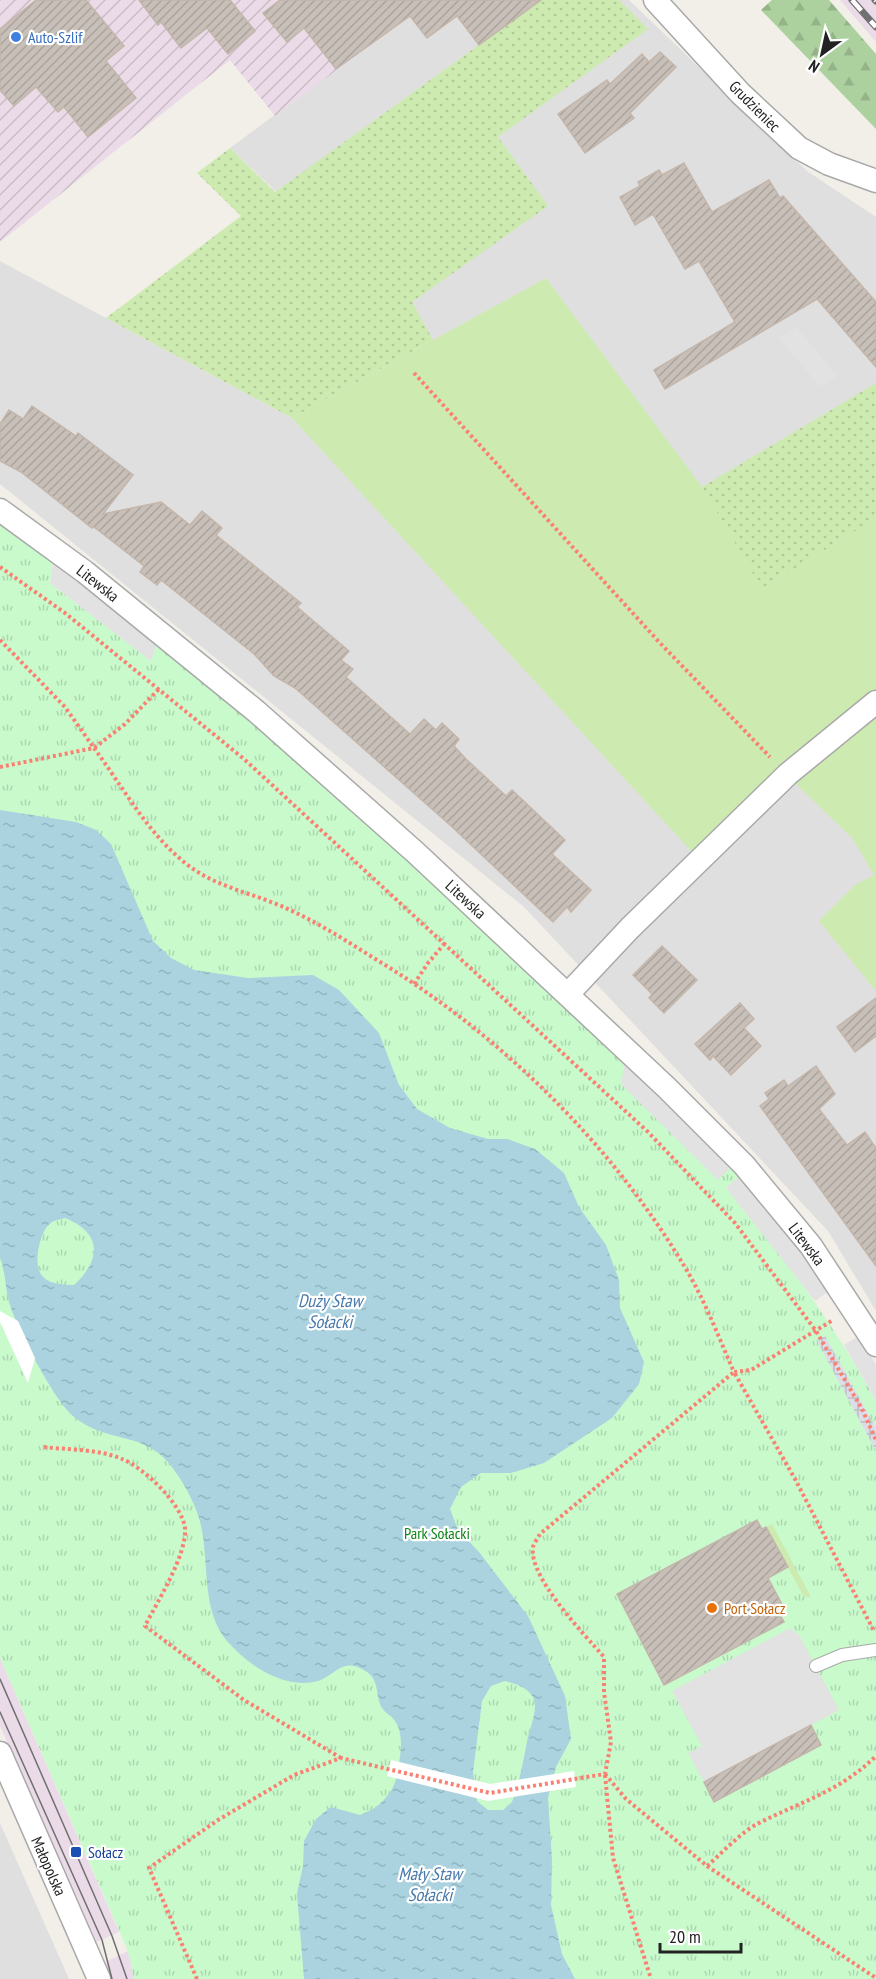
<svg xmlns="http://www.w3.org/2000/svg" width="876" height="1979" font-family="'PT Sans Narrow',sans-serif">
  <style>
    .residential { fill: #e0dfdf }
    .industrial { fill: url(#industrial-furrows) }
    .railway { fill: #ebdbe8 }
    .grass { fill: url(#grass-dots) }
    .forest { fill: url(#forest-firs) }
    .park { fill: url(#park-tufts) }
    .garden { fill: #cdebb0 }
    .parking { fill: #e2e2e2 }
    .plaza { fill: url(#plaza-grid) }
    .water { fill: url(#water-ripples); fill-rule: evenodd }
    .pier { fill: #fff }
    .building { fill: url(#building-hatch); stroke: #c4b6ab; stroke-width: 1.5 }
    .lines { fill: none; stroke-linecap: round; stroke-linejoin: round }
    .lane-casing { stroke: #a9a9a9; stroke-width: 14 }
    .street-casing { stroke: #a9a9a9; stroke-width: 25 }
    .path { stroke: #fa8072; stroke-width: 4; stroke-dasharray: 3 3; stroke-linecap: butt }
    .lane { stroke: #fff; stroke-width: 12 }
    .street { stroke: #fff; stroke-width: 22 }
    .tram { stroke: #707070; stroke-width: 1.5 }
    .rail-casing { stroke: #707070; stroke-width: 7 }
    .rail { stroke: #fff; stroke-width: 4.5; stroke-dasharray: 14; stroke-linecap: butt }
    .shop-dot { fill: #3f7fe0; stroke: #fff; stroke-width: 2 }
    .food-dot { fill: #e8710a; stroke: #fff; stroke-width: 2 }
    .transit-dot { fill: #1a4fb4; stroke: #fff; stroke-width: 2 }
    .labels { text-anchor: middle; stroke-width: 4.5; stroke-linejoin: round; paint-order: stroke }
    .shop-label { font-size: 16px; fill: #366cbe; stroke: #fff; text-anchor: start }
    .street-label { font-size: 16px; fill: #222; stroke: #fff }
    .park-label { font-size: 16px; fill: #0c8416; stroke: #fff }
    .food-label { font-size: 16px; fill: #c56008; stroke: #fff; text-anchor: start }
    .transit-label { font-size: 16px; fill: #164399; stroke: #fff; text-anchor: start }
    .water-label { font-size: 18px; font-style: italic; fill: #4a7aab; stroke: #fff }
  </style>
  <defs>
    <pattern id="industrial-furrows" width="10" height="10" patternUnits="userSpaceOnUse" patternTransform="scale(1.5)"><rect width="10" height="10" fill="#ebdbe8"/><path d="M-1 1l2-2M0 10L10 0M9 11l2-2" fill="none" stroke="#c9bcc7"/></pattern>
    <pattern id="grass-dots" width="8" height="8" patternUnits="userSpaceOnUse" patternTransform="scale(1.5)"><rect width="8" height="8" fill="#cdebb0"/><path d="M2 2h.1M6 6h.1" fill="none" stroke="#b0c997" stroke-width="1.8" stroke-linecap="round"/></pattern>
    <pattern id="forest-firs" width="22" height="20" patternUnits="userSpaceOnUse" patternTransform="scale(1.5)"><rect width="22" height="20" fill="#add19e"/><path d="M5 1l3.5 6h-7zM16 11l3.5 6h-7z" fill="#95b388"/></pattern>
    <pattern id="park-tufts" width="24" height="20" patternUnits="userSpaceOnUse" patternTransform="scale(1.5)"><rect width="24" height="20" fill="#c8facc"/><path d="M3 7l-1-3M5 7V3M7 7l1-3M15 17l-1-3M17 17v-4M19 17l1-3" fill="none" stroke="#acd6af"/></pattern>
    <pattern id="plaza-grid" width="8" height="8" patternUnits="userSpaceOnUse" patternTransform="scale(1.5)"><rect width="8" height="8" fill="#dddde8"/><path d="M0 4h8M4 0v8" fill="none" stroke="#bdbdc7"/></pattern>
    <pattern id="water-ripples" width="26" height="14" patternUnits="userSpaceOnUse" patternTransform="scale(1.5)"><rect width="26" height="14" fill="#aad3df"/><path d="M2 4q2-2 4 0t4 0M15 11q2-2 4 0t4 0" fill="none" stroke="#92b5bf"/></pattern>
    <pattern id="building-hatch" width="6" height="6" patternUnits="userSpaceOnUse" patternTransform="scale(1.5)"><rect width="6" height="6" fill="#c7bfb8"/><path d="M-1 1l2-2M0 6l6-6M5 7l2-2" fill="none" stroke="#aba49e"/></pattern>
  </defs>
  <rect width="100%" height="100%" fill="#f2efe9"/>
  <g class="residential">
    <polygon points="431,0 629,0 807,171 876,217 876,1311 828,1231 524,907 0,484 0,261 292,418 433,340 230,148"/>
    <polygon points="0,1823 69,1979 0,1979"/>
  </g>
  <polygon class="industrial" points="0,0 431,0 275,116 230,60 0,242"/>
  <g class="railway">
    <polygon points="840,0 876,0 876,42"/>
    <polygon points="0,1658 119,1932 97,1942 0,1726"/>
    <polygon points="128,1951 134,1979 111,1979 105,1962"/>
  </g>
  <g class="grass">
    <polygon points="541,0 619,0 648,29 498,137 548,206 412,302 433,340 292,418 106,318 241,216 197,173 230,148 275,192"/>
    <polygon points="876,383 876,518 762,589 702,487"/>
  </g>
  <polygon class="forest" points="772,0 829,0 876,54 876,129 761,10"/>
  <path class="park" d="M0,523L53,563L50,583L151,661L157,643L235,707L395,848L625,1063L671,1131L717,1179L731,1167L739,1176L726,1188C782,1254 834,1324 876,1401V1979H134L128,1951L0,1658Z"/>
  <g class="garden">
    <polygon points="546,278 702,487 762,589 876,518 876,991 819,921 855,885 874,875 853,839 794,782 693,853 292,418"/>
    <polygon points="772,1524 811,1597 804,1597 766,1527"/>
  </g>
  <g class="parking">
    <polygon points="797,327 837,376 820,387 779,338"/>
    <polygon points="53,563 157,643 151,661 50,583"/>
    <polygon points="625,1063 731,1167 718,1180 621,1084"/>
    <polygon points="739,1176 803,1254 829,1291 815,1301 726,1188"/>
    <polygon points="859,1336 876,1365 876,1401 844,1345"/>
    <polygon points="790,1628 799,1635 839,1710 704,1782 688,1753 702,1746 672,1691"/>
  </g>
  <polygon class="plaza" points="825,1336 876,1428 876,1451 817,1341"/>
  <path class="water" d="M0,810L76,822L96,830L111,844L153,941L171,958L194,970L248,978L313,975L339,990L379,1033L399,1085L417,1109L450,1128L488,1139H507L535,1149L564,1173L579,1207L606,1245L619,1280L620,1308L644,1362L639,1384L612,1418L544,1463L511,1473H481L461,1487L450,1509L458,1530L479,1552L528,1616L565,1696L571,1739L556,1767L548,1798L552,1860L551,1905L562,1954L575,1979H304L297,1893L303,1866L304,1841L316,1819L331,1807L360,1815C379,1808 394,1794 397,1774C400,1758 405,1735 395,1721C392,1716 385,1713 382,1708C375,1696 380,1681 367,1672C342,1655 335,1676 318,1681C283,1690 248,1665 227,1641C199,1608 211,1557 199,1518C195,1505 187,1489 179,1477C148,1426 112,1448 73,1416C54,1400 16,1327 9,1302C5,1287 6,1273 0,1258ZM65,1218C102,1233 102,1259 74,1285C44,1285 33,1276 39,1246C41,1238 44,1227 52,1222C55,1220 62,1219 65,1218ZM505,1681C552,1693 531,1715 526,1747C522,1767 519,1784 512,1802L503,1810H488L477,1801L473,1772L482,1701L491,1686Z"/>
  <g class="pier">
    <polygon points="0,1311 18,1321 35,1358 28,1383 0,1322"/>
    <polygon points="391,1760 490,1784 574,1771 576,1787 488,1801 387,1776"/>
  </g>
  <g class="building">
    <polygon points="36,0 86,0 124,46 106,61 136,98 88,137 64,107 58,112 36,87 14,106 0,90 0,29"/>
    <polygon points="139,0 230,0 255,31 228,54 207,28 181,48 161,22 158,25"/>
    <polygon points="280,0 541,0 479,45 457,16 427,38 410,16 336,69 304,28 287,42 263,13"/>
    <polygon points="660,52 676,67 630,113 634,118 585,153 558,114 607,80 610,84 642,54 649,62"/>
    <polygon points="684,163 712,212 769,180 780,198 783,196 876,302 876,367 817,299 665,389 654,370 735,322 699,261 685,269 653,214 635,225 620,197 640,186 638,182 659,170 662,175"/>
    <polygon points="32,406 76,436 78,433 133,475 103,514 161,502 190,525 202,511 222,528 216,535 301,603 297,607 349,651 341,660 353,669 346,677 410,734 424,719 436,730 442,723 459,739 454,746 466,759 506,796 512,790 565,840 552,854 591,890 571,912 567,907 553,922 450,825 295,688 274,676 254,654 161,580 157,585 140,572 144,566 94,527 92,528 21,472 0,461 0,424 9,410 23,419"/>
    <polygon points="662,946 697,980 664,1013 649,998 652,994 633,975"/>
    <polygon points="876,998 876,1036 855,1052 837,1027"/>
    <polygon points="740,1003 754,1019 744,1028 761,1046 731,1075 713,1056 710,1060 695,1044"/>
    <polygon points="816,1066 835,1094 819,1109 847,1145 865,1132 876,1148 876,1266 760,1106 769,1099 765,1093 784,1080 788,1086"/>
    <polygon points="757,1520 762,1529 766,1527 788,1567 768,1578 784,1608 778,1611 784,1622 664,1685 617,1594"/>
    <polygon points="811,1725 821,1745 714,1802 704,1782"/>
  </g>
  <g class="lines">
    <defs>
      <polyline id="lane" points="816,1666 842,1655 876,1650"/>
      <g id="street">
        <polyline points="655,0 740,93 799,148 829,164 876,181"/>
        <polyline points="0,510 85,572 257,712 415,852 667,1088 744,1165 811,1246 876,1345"/>
        <polyline points="568,994 630,928 788,774 876,702"/>
        <polyline points="0,1753 99,1979"/>
      </g>
    </defs>
    <use href="#lane" class="lane-casing"/>
    <use href="#street" class="street-casing"/>
    <g class="path">
      <polyline points="414,373 660,643 770,757"/>
      <polyline points="0,567 65,613 244,759 648,1132 735,1223 816,1331 862,1409 876,1440"/>
      <polyline points="0,640 65,707 94,748 125,724 159,689"/>
      <path d="M0,767L94,748C123,787 149,836 189,866C218,888 257,894 290,910C325,926 357,948 390,968C507,1042 611,1145 683,1264C704,1298 718,1336 734,1372L751,1370L833,1320"/>
      <polyline points="414,984 428,963 445,943"/>
      <path d="M44,1447C69,1450 99,1449 122,1459C143,1467 182,1504 185,1528C187,1555 157,1602 145,1626L244,1700L341,1758"/>
      <path d="M605,1774L626,1799L707,1866C722,1853 739,1834 757,1824C800,1802 839,1792 876,1756"/>
      <polyline points="605,1775 613,1858 651,1979"/>
      <polyline points="707,1866 876,1978"/>
      <path d="M197,1979L149,1868L218,1820L294,1775L341,1758L490,1793L605,1774L611,1742L604,1692V1657C585,1635 528,1577 533,1547C534,1543 538,1538 540,1534L734,1372L795,1479L874,1631"/>
    </g>
    <use href="#lane" class="lane"/>
    <use href="#street" class="street"/>
    <g class="tram">
      <polyline points="0,1679 112,1936 127,1979"/>
      <polyline points="0,1712 102,1940 112,1979"/>
    </g>
    <defs>
      <g id="rail">
        <polyline points="852,0 876,27"/>
        <polyline points="875,0 876,1"/>
      </g>
    </defs>
    <use href="#rail" class="rail-casing"/>
    <use href="#rail" class="rail"/>
  </g>
  <circle class="shop-dot" cx="16" cy="37" r="6"/>
  <circle class="food-dot" cx="712" cy="1608" r="6"/>
  <rect class="transit-dot" x="70" y="1846" width="12" height="12" rx="3"/>
  <g class="labels">
    <g class="shop-label">
      <text x="28" y="43">Auto-Szlif</text>
    </g>
    <g class="street-label">
      <text transform="translate(755 106) rotate(45)" y="6">Grudzieniec</text>
      <text transform="translate(98 583) rotate(38)" y="6">Litewska</text>
      <text transform="translate(466 899) rotate(43)" y="6">Litewska</text>
      <text transform="translate(807 1244) rotate(53)" y="6">Litewska</text>
      <text transform="translate(49 1866) rotate(66)" y="6">Małopolska</text>
    </g>
    <g class="park-label">
      <text x="437" y="1539">Park Sołacki</text>
    </g>
    <g class="food-label">
      <text x="724" y="1614">Port Sołacz</text>
    </g>
    <g class="transit-label">
      <text x="88" y="1858">Sołacz</text>
    </g>
    <g class="water-label">
      <text x="330" y="1307">Duży Staw<tspan x="330" dy="21">Sołacki</tspan></text>
      <text x="430" y="1880">Mały Staw<tspan x="430" dy="21">Sołacki</tspan></text>
    </g>
  </g>
  <g transform="translate(822 54) rotate(213)" stroke="#ffffff" stroke-width="4.5" paint-order="stroke">
  <path d="M0-4.5L10 22L0 15L-10 22Z" fill="#222222"/>
  <text y="-9" font-size="16" font-weight="bold" text-anchor="middle" fill="#222222">N</text>
  </g>
  <path d="M660 1943v9h81v-9" fill="none" stroke="#222222" stroke-width="3"/>
  <text x="669" y="1943" font-size="18" fill="#222222" stroke="#ffffff" stroke-width="4.5" paint-order="stroke">20 m</text>
</svg>
